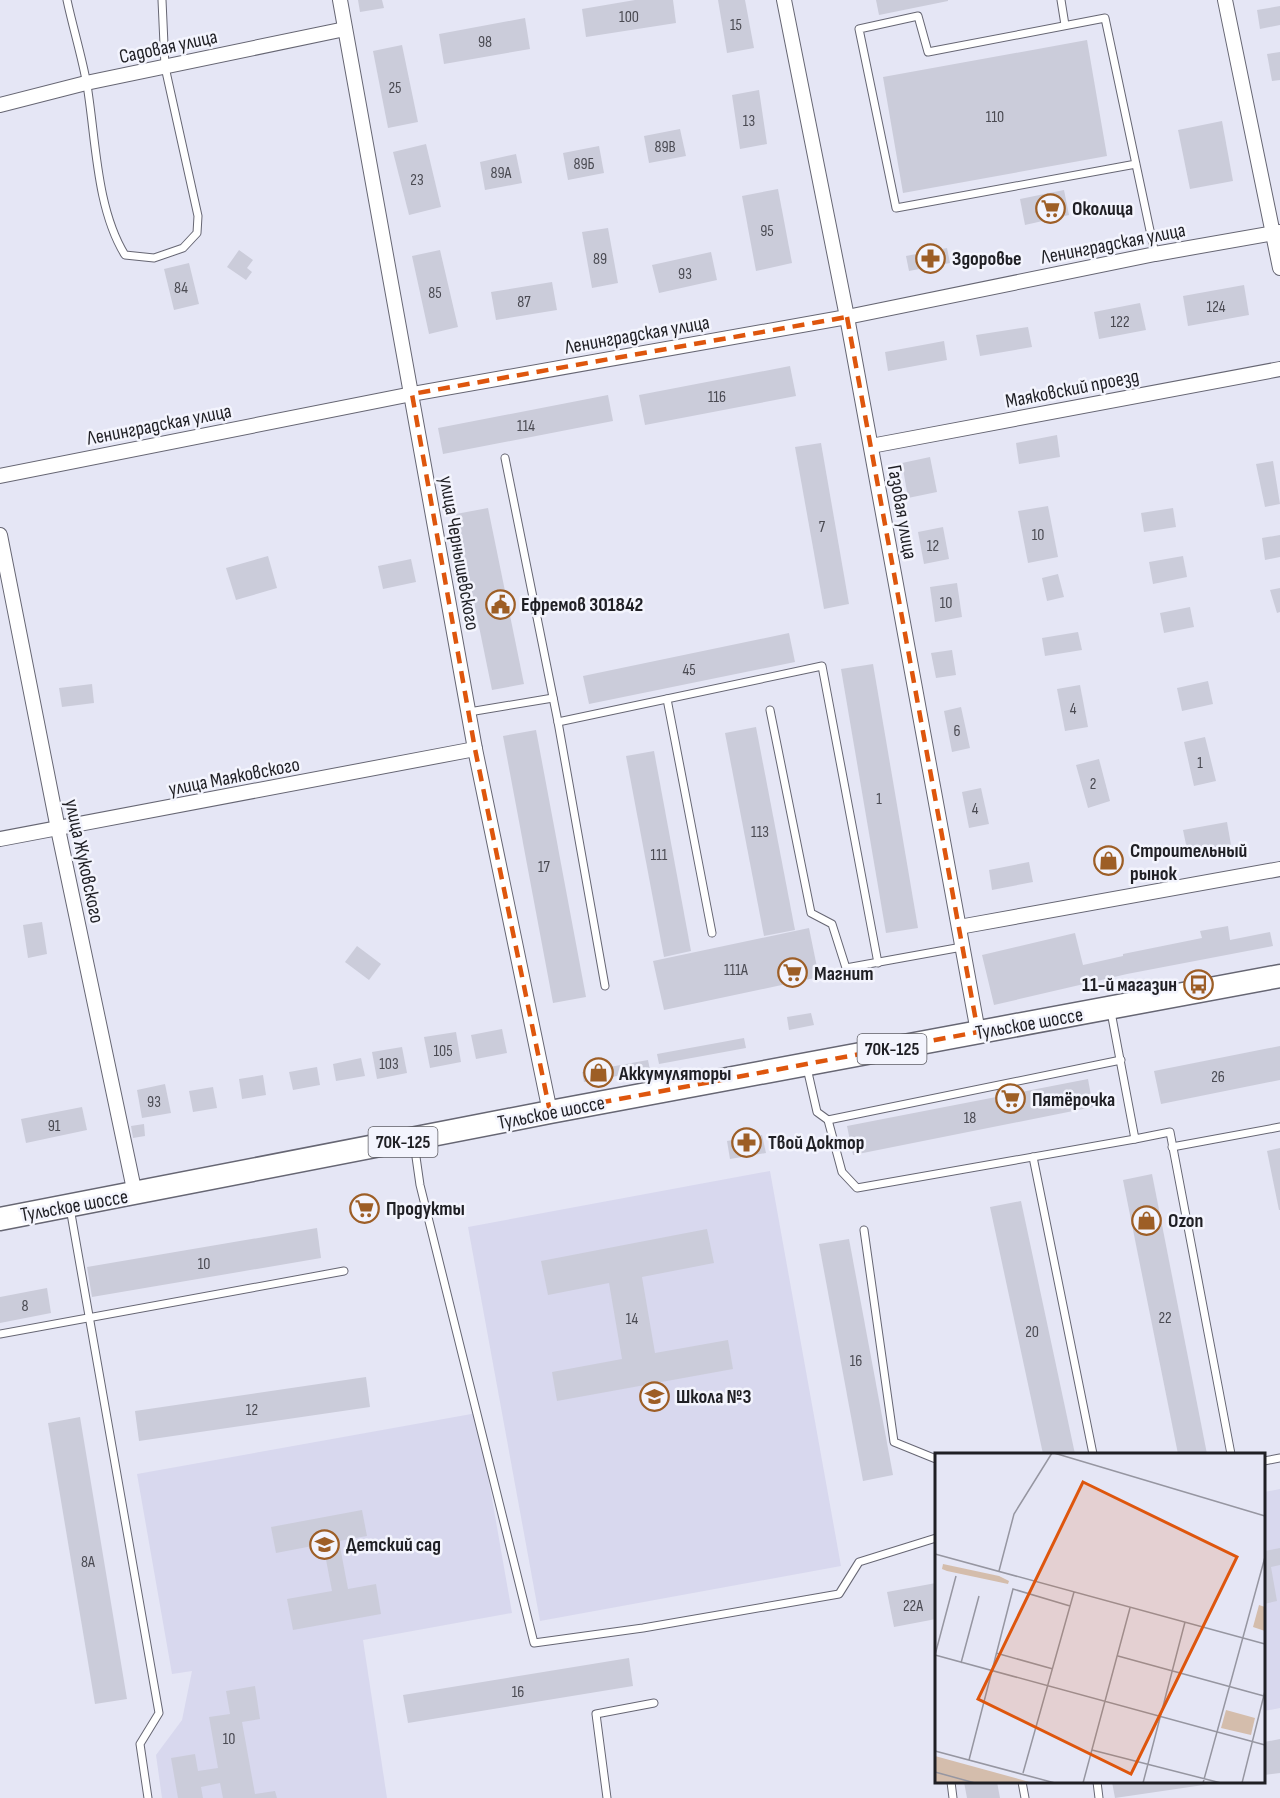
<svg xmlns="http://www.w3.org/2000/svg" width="1280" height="1798" font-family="'Sofia Sans Condensed',sans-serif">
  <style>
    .built { fill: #d8d8ee }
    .building { fill: #cbccda }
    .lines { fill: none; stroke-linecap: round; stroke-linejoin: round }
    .service-casing { stroke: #666673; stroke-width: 9 }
    .minor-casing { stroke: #666673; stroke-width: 16 }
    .primary-casing { stroke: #666673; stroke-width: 25 }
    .service { stroke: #fff; stroke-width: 7 }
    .minor { stroke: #fff; stroke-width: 14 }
    .primary { stroke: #fff; stroke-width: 22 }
    .marked { fill: none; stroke: #de560d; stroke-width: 4.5; stroke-dasharray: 12 8; stroke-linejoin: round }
    .labels { text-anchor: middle; stroke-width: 5; stroke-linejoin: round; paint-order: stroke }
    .number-label { font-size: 16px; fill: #4a4a52 }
    .shield { fill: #f3f4fd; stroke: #5f5f65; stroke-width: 1.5 }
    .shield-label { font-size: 18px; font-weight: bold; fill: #1f1f24 }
    .street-label { font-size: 20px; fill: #1f1f24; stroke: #f3f4fd }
    .poi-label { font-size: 20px; font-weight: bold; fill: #1f1f24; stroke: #f3f4fd; text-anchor: start }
    .inset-road { fill: none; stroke: #9696a1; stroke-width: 1.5 }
    .view { fill: #de560d; fill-opacity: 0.15; stroke: #de560d; stroke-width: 3 }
    .inset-edge { fill: none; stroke: #1f1f24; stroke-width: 3 }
  </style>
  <rect width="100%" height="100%" fill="#e5e6f5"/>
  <g class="built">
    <polygon points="770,1171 841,1566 540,1621 468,1227"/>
    <polygon points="477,1413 512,1613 363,1640 387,1798 162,1798 156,1755 182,1720 192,1671 172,1674 137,1474"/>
    <polygon points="1280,1489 1280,1708 1264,1711 1264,1492"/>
  </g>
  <g class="building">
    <polygon points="358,0 382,0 384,8 360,12"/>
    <polygon points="635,0 673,0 676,23 586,37 582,9"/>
    <polygon points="718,0 745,0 754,48 727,53"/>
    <polygon points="876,0 948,0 948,1 879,15"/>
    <polygon points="1280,6 1280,25 1260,29 1257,10"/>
    <polygon points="525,18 530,49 444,64 439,34"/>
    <polygon points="1087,40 1107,156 903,193 883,77"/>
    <polygon points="402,45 418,122 388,128 373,51"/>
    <polygon points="1280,52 1280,80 1272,81 1267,54"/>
    <polygon points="759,90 767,144 740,149 732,95"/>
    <polygon points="1222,121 1233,181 1190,189 1178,130"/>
    <polygon points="680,129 686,156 649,163 644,136"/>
    <polygon points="426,144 441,207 409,215 393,152"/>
    <polygon points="599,146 604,173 568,180 563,153"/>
    <polygon points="516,154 522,183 485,190 480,162"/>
    <polygon points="778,189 792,263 756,271 742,196"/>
    <polygon points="1064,190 1069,215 1025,225 1020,199"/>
    <polygon points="608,228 618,283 592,288 582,232"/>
    <polygon points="947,248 950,263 909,271 906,256"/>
    <polygon points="239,250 253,260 247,268 252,272 246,280 227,267"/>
    <polygon points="440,250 458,327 429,334 412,256"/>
    <polygon points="711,252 717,280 659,293 652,265"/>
    <polygon points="189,263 199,304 174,310 164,269"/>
    <polygon points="552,282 557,310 496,320 491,292"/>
    <polygon points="1244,285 1249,315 1188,326 1183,296"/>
    <polygon points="1140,303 1146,330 1099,339 1094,312"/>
    <polygon points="1028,327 1032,347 980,356 976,335"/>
    <polygon points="944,341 947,360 888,371 885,352"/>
    <polygon points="790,366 796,396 645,425 639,395"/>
    <polygon points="608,395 613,421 443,454 438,428"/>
    <polygon points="1057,435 1060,457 1019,464 1016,443"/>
    <polygon points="821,443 849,604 824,609 795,447"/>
    <polygon points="930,457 937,492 908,498 902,463"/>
    <polygon points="1273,461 1280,504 1265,507 1256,464"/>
    <polygon points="1048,506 1058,557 1028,563 1018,511"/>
    <polygon points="488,508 524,684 492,690 456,514"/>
    <polygon points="1173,508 1176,527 1144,532 1141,513"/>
    <polygon points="943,527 949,559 924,564 918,532"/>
    <polygon points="1280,535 1280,557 1265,560 1262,538"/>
    <polygon points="268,556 277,588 236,600 226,568"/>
    <polygon points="1183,556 1187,577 1153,584 1149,562"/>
    <polygon points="411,559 416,582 383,589 378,566"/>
    <polygon points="1058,574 1064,597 1047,601 1042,578"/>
    <polygon points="957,583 962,617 935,622 930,587"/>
    <polygon points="1280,588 1280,612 1277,613 1270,590"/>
    <polygon points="1190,607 1194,627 1164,633 1160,613"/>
    <polygon points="1078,632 1082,650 1045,656 1042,638"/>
    <polygon points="789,633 795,662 589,704 583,676"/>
    <polygon points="952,650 956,675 936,678 931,653"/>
    <polygon points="873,664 918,928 886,933 841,669"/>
    <polygon points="1208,681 1213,704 1182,711 1177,688"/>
    <polygon points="92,684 94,703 62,707 59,688"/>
    <polygon points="1080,685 1088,727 1065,731 1057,689"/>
    <polygon points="961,707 970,748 952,752 944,711"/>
    <polygon points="756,727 795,930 764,936 725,733"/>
    <polygon points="536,730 586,997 553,1003 503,736"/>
    <polygon points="1205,737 1216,781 1194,786 1184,742"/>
    <polygon points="654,751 691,951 664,957 626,756"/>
    <polygon points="1099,759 1110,801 1088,808 1076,765"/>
    <polygon points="981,788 989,824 969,828 962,792"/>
    <polygon points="1227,822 1231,845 1188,854 1183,830"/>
    <polygon points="1029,862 1033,882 992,890 989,870"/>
    <polygon points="42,922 47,954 28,958 23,925"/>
    <polygon points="1228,926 1230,940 1270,932 1273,946 1127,974 994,1005 982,955 1075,933 1083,965 1123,956 1123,954 1202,938 1200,931"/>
    <polygon points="809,928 819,977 664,1010 653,961"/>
    <polygon points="357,946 381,964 369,980 345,962"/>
    <polygon points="811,1013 814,1025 789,1030 787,1017"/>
    <polygon points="502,1029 507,1053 476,1059 471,1035"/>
    <polygon points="456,1032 461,1062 430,1068 424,1037"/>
    <polygon points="744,1038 746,1048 659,1064 657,1054"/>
    <polygon points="1280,1046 1280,1080 1161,1104 1154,1071"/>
    <polygon points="402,1047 407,1073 377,1079 372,1052"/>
    <polygon points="361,1058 365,1076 336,1081 333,1064"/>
    <polygon points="648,1060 650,1070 584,1082 582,1072"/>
    <polygon points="317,1067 320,1085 293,1090 289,1072"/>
    <polygon points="263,1075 266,1095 242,1099 239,1079"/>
    <polygon points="1088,1079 1093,1107 853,1155 847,1126"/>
    <polygon points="165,1084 171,1113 142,1118 137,1090"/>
    <polygon points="213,1087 217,1108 193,1112 189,1091"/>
    <polygon points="82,1107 87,1130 26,1143 21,1119"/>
    <polygon points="144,1124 145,1136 133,1138 131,1126"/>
    <polygon points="762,1135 766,1153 730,1159 727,1141"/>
    <polygon points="1280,1148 1280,1210 1279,1210 1267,1151"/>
    <polygon points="1152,1174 1207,1454 1178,1454 1123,1180"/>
    <polygon points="372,1196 376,1216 360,1219 356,1200"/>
    <polygon points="1021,1201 1075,1454 1043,1454 990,1207"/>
    <polygon points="317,1228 321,1258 92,1297 87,1267"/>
    <polygon points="707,1229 714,1263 642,1277 655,1353 728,1340 733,1369 557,1401 552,1372 622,1359 609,1283 548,1295 541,1261"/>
    <polygon points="849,1239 893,1475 863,1481 819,1244"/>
    <polygon points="47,1288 51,1313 0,1323 0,1297"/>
    <polygon points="366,1377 370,1407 139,1441 135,1411"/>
    <polygon points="80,1417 127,1699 95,1704 48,1423"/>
    <polygon points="362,1510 367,1536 339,1541 348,1589 376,1584 381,1614 293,1630 287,1599 332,1591 323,1544 276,1553 271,1527"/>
    <polygon points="1264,1546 1265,1551 1280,1548 1280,1565 1271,1567 1277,1601 1264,1604"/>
    <polygon points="936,1583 936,1619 894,1627 887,1592"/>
    <polygon points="629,1658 633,1686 408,1723 403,1695"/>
    <polygon points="255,1686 260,1719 242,1722 255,1794 275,1791 277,1798 223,1798 220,1783 201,1787 203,1798 178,1798 171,1758 195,1754 198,1771 218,1768 209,1717 230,1714 226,1691"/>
    <polygon points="1280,1739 1280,1773 1264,1775 1264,1742"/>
    <polygon points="964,1782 997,1782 1000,1798 967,1798"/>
    <polygon points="1112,1782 1217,1782 1217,1783 1115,1798"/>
  </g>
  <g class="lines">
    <defs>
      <g id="service">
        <path d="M67,0C73,28 82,57 87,85C96,139 96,208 125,255L154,258L183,248L197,233L198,216L165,67L162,0"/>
        <polyline points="1061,0 1065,25"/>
        <polyline points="1136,164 896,208 859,29 918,16 928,52 1105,18 1155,254"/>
        <polyline points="505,458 558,722 605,986"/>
        <polyline points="667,699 712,933"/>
        <polyline points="770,710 811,913 832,924 846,968 962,947"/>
        <polyline points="469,712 553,698"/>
        <polyline points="558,722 822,666 878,963"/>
        <polyline points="1111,1012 1135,1139 1170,1132 1231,1454"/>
        <polyline points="807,1068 817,1112 828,1120 842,1172 857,1188 1135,1139"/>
        <polyline points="828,1120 1121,1060"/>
        <polyline points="414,1143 420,1185 534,1643 643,1628 839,1594 859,1562 936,1538"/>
        <polyline points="1172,1147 1280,1127"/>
        <polyline points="1033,1157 1093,1454"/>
        <polyline points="70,1208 159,1713 140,1744 148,1798"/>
        <polyline points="864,1230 894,1442 936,1459"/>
        <polyline points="0,1334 344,1271"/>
        <polyline points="1264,1461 1280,1458"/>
        <polyline points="951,1782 953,1798"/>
        <polyline points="1022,1782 1025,1798"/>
        <polyline points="1097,1782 1099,1798"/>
        <polyline points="607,1798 596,1714 654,1703"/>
      </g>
      <g id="minor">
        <polyline points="340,0 475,749 550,1112"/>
        <polyline points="784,0 847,317 978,1032"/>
        <polyline points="1225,0 1280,268"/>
        <polyline points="0,105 86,83 345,29"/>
        <polyline points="871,446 1280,369"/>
        <polyline points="0,476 412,394 847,317 1155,254 1280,232"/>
        <polyline points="0,535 58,829 135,1194"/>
        <polyline points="0,839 475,749"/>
        <polyline points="959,927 1280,869"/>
      </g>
      <polyline id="primary" points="0,1219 550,1112 1280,976"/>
    </defs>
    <use href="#service" class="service-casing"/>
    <use href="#minor" class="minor-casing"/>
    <use href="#primary" class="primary-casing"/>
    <use href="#service" class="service"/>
    <use href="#minor" class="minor"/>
    <use href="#primary" class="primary"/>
  </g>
  <path class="marked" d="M847,317L978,1032L550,1112L475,749L412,394Z"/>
  <defs>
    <symbol id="supermarket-ring" viewBox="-11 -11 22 22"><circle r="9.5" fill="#f3f4fd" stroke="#9d5e26" stroke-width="1.5"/><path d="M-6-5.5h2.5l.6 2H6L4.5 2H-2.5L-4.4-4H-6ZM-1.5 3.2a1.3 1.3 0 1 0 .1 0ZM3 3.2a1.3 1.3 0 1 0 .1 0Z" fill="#9d5e26"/></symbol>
    <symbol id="pharmacy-ring" viewBox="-11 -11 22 22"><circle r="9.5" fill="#f3f4fd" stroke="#9d5e26" stroke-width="1.5"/><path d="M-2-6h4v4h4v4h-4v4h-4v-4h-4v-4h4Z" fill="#9d5e26"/></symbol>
    <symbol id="civic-ring" viewBox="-11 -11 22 22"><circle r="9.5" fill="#f3f4fd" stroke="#9d5e26" stroke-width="1.5"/><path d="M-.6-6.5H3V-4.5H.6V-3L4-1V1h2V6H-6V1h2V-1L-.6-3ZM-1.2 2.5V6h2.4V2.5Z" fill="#9d5e26"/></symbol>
    <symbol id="shop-ring" viewBox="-11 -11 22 22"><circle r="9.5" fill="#f3f4fd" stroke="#9d5e26" stroke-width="1.5"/><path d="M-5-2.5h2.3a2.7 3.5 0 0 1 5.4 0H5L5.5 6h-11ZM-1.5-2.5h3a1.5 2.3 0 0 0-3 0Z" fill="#9d5e26"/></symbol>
    <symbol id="bus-ring" viewBox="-11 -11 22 22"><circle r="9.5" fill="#f3f4fd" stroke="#9d5e26" stroke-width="1.5"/><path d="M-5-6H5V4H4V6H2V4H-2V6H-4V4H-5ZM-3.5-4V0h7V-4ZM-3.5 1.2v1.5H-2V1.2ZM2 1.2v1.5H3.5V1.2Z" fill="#9d5e26"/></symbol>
    <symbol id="school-ring" viewBox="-11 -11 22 22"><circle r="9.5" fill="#f3f4fd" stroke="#9d5e26" stroke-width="1.5"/><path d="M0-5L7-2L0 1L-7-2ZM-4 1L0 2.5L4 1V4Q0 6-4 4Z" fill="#9d5e26"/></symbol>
  </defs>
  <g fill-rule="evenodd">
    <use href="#supermarket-ring" x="1034" y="192" width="33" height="33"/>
    <use href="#pharmacy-ring" x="914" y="242" width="33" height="33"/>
    <use href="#civic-ring" x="484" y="588" width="33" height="33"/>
    <use href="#shop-ring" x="1092" y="844" width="33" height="33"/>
    <use href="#supermarket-ring" x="776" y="956" width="33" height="33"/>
    <use href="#bus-ring" x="1182" y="968" width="33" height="33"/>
    <use href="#shop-ring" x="582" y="1056" width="33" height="33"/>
    <use href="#supermarket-ring" x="994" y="1082" width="33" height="33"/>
    <use href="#pharmacy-ring" x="730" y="1126" width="33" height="33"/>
    <use href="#supermarket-ring" x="348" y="1192" width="33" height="33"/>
    <use href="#shop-ring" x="1130" y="1204" width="33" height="33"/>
    <use href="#school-ring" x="638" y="1380" width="33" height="33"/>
    <use href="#school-ring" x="308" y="1528" width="33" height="33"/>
  </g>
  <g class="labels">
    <g class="number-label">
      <text x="629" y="22">100</text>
      <text x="736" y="30">15</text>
      <text x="485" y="47">98</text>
      <text x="395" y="93">25</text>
      <text x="995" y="122">110</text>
      <text x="749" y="126">13</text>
      <text x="665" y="152">89В</text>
      <text x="584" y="169">89Б</text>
      <text x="501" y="178">89А</text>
      <text x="417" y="185">23</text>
      <text x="767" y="236">95</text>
      <text x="600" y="264">89</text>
      <text x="685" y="279">93</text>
      <text x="181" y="293">84</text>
      <text x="435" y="298">85</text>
      <text x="524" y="307">87</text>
      <text x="1216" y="312">124</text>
      <text x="1120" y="327">122</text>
      <text x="717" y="402">116</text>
      <text x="526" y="431">114</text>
      <text x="822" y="532">7</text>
      <text x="1038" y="540">10</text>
      <text x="933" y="551">12</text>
      <text x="946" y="608">10</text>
      <text x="689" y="675">45</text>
      <text x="1073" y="714">4</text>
      <text x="957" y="736">6</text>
      <text x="1200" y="768">1</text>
      <text x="1093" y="789">2</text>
      <text x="879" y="804">1</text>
      <text x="975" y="814">4</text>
      <text x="760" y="837">113</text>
      <text x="659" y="860">111</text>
      <text x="544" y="872">17</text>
      <text x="736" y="975">111А</text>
      <text x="443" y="1056">105</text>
      <text x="389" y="1069">103</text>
      <text x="1218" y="1082">26</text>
      <text x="154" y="1107">93</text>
      <text x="970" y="1123">18</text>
      <text x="54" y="1131">91</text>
      <text x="204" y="1269">10</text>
      <text x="25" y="1311">8</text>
      <text x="1165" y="1323">22</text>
      <text x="632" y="1324">14</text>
      <text x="1032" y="1337">20</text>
      <text x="856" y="1366">16</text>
      <text x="252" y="1415">12</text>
      <text x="88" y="1567">8А</text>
      <text x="913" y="1611">22А</text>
      <text x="518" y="1697">16</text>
      <text x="229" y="1744">10</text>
    </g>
    <g class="shield">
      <rect x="857.5" y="1034" width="69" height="30" rx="4.5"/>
      <rect x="368.5" y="1127" width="69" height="30" rx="4.5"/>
    </g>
    <g class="shield-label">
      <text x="892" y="1055">70К-125</text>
      <text x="403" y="1148">70К-125</text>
    </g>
    <g class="street-label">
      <text transform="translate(168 46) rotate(-12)" y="7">Садовая улица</text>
      <text transform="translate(1113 243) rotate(-11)" y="7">Ленинградская улица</text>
      <text transform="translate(637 334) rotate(-10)" y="7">Ленинградская улица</text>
      <text transform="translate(1072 388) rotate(-11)" y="7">Маяковский проезд</text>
      <text transform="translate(159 424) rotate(-11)" y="7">Ленинградская улица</text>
      <text transform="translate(903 512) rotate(80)" y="7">Газовая улица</text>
      <text transform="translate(460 553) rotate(80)" y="7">улица Чернышевского</text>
      <text transform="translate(234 776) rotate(-11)" y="7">улица Маяковского</text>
      <text transform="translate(85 861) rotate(78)" y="7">улица Жуковского</text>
      <text transform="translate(1029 1023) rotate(-10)" y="7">Тульское шоссе</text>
      <text transform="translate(551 1112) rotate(-11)" y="7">Тульское шоссе</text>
      <text transform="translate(74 1205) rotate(-10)" y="7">Тульское шоссе</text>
    </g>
    <g class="poi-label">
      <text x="1072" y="215">Околица</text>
      <text x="952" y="265">Здоровье</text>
      <text x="521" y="611">Ефремов 301842</text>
      <text x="1130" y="857">Строительный<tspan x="1130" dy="23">рынок</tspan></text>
      <text x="814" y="980">Магнит</text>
      <text x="1177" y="991" text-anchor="end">11-й магазин</text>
      <text x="619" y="1080">Аккумуляторы</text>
      <text x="1032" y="1106">Пятёрочка</text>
      <text x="768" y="1149">Твой Доктор</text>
      <text x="386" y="1215">Продукты</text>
      <text x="1168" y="1227">Ozon</text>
      <text x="676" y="1403">Школа №3</text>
      <text x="346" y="1551">Детский сад</text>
    </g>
  </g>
  <g transform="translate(935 1453)">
    <rect width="330" height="330" fill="#e5e6f5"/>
    <path d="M291,257L320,265L316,282L286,275Z" fill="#d4bdac"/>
    <path d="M8,111L64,123L74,128L73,131L12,118L7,116Z" fill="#d4bdac"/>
    <path d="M324,152L330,154V178L318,174Z" fill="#d4bdac"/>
    <path d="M0,303L98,330H0Z" fill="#d4bdac"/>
    <path class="inset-road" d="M119,0L330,63M0,101L330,191M64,118L79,61L117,0M61,200L118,216M0,202L330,292M0,202L21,123M183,203L329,243M26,210L44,143M157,297L286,330M0,298L120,330M34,307L78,136L135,153M0,319L40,330M88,320L139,139M148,330L195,155M208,330L250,169M268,330L330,104M307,330L330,238"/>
    <path class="view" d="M148,29L302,104L196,321L43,246Z"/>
    <rect width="330" height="330" class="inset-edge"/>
  </g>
</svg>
